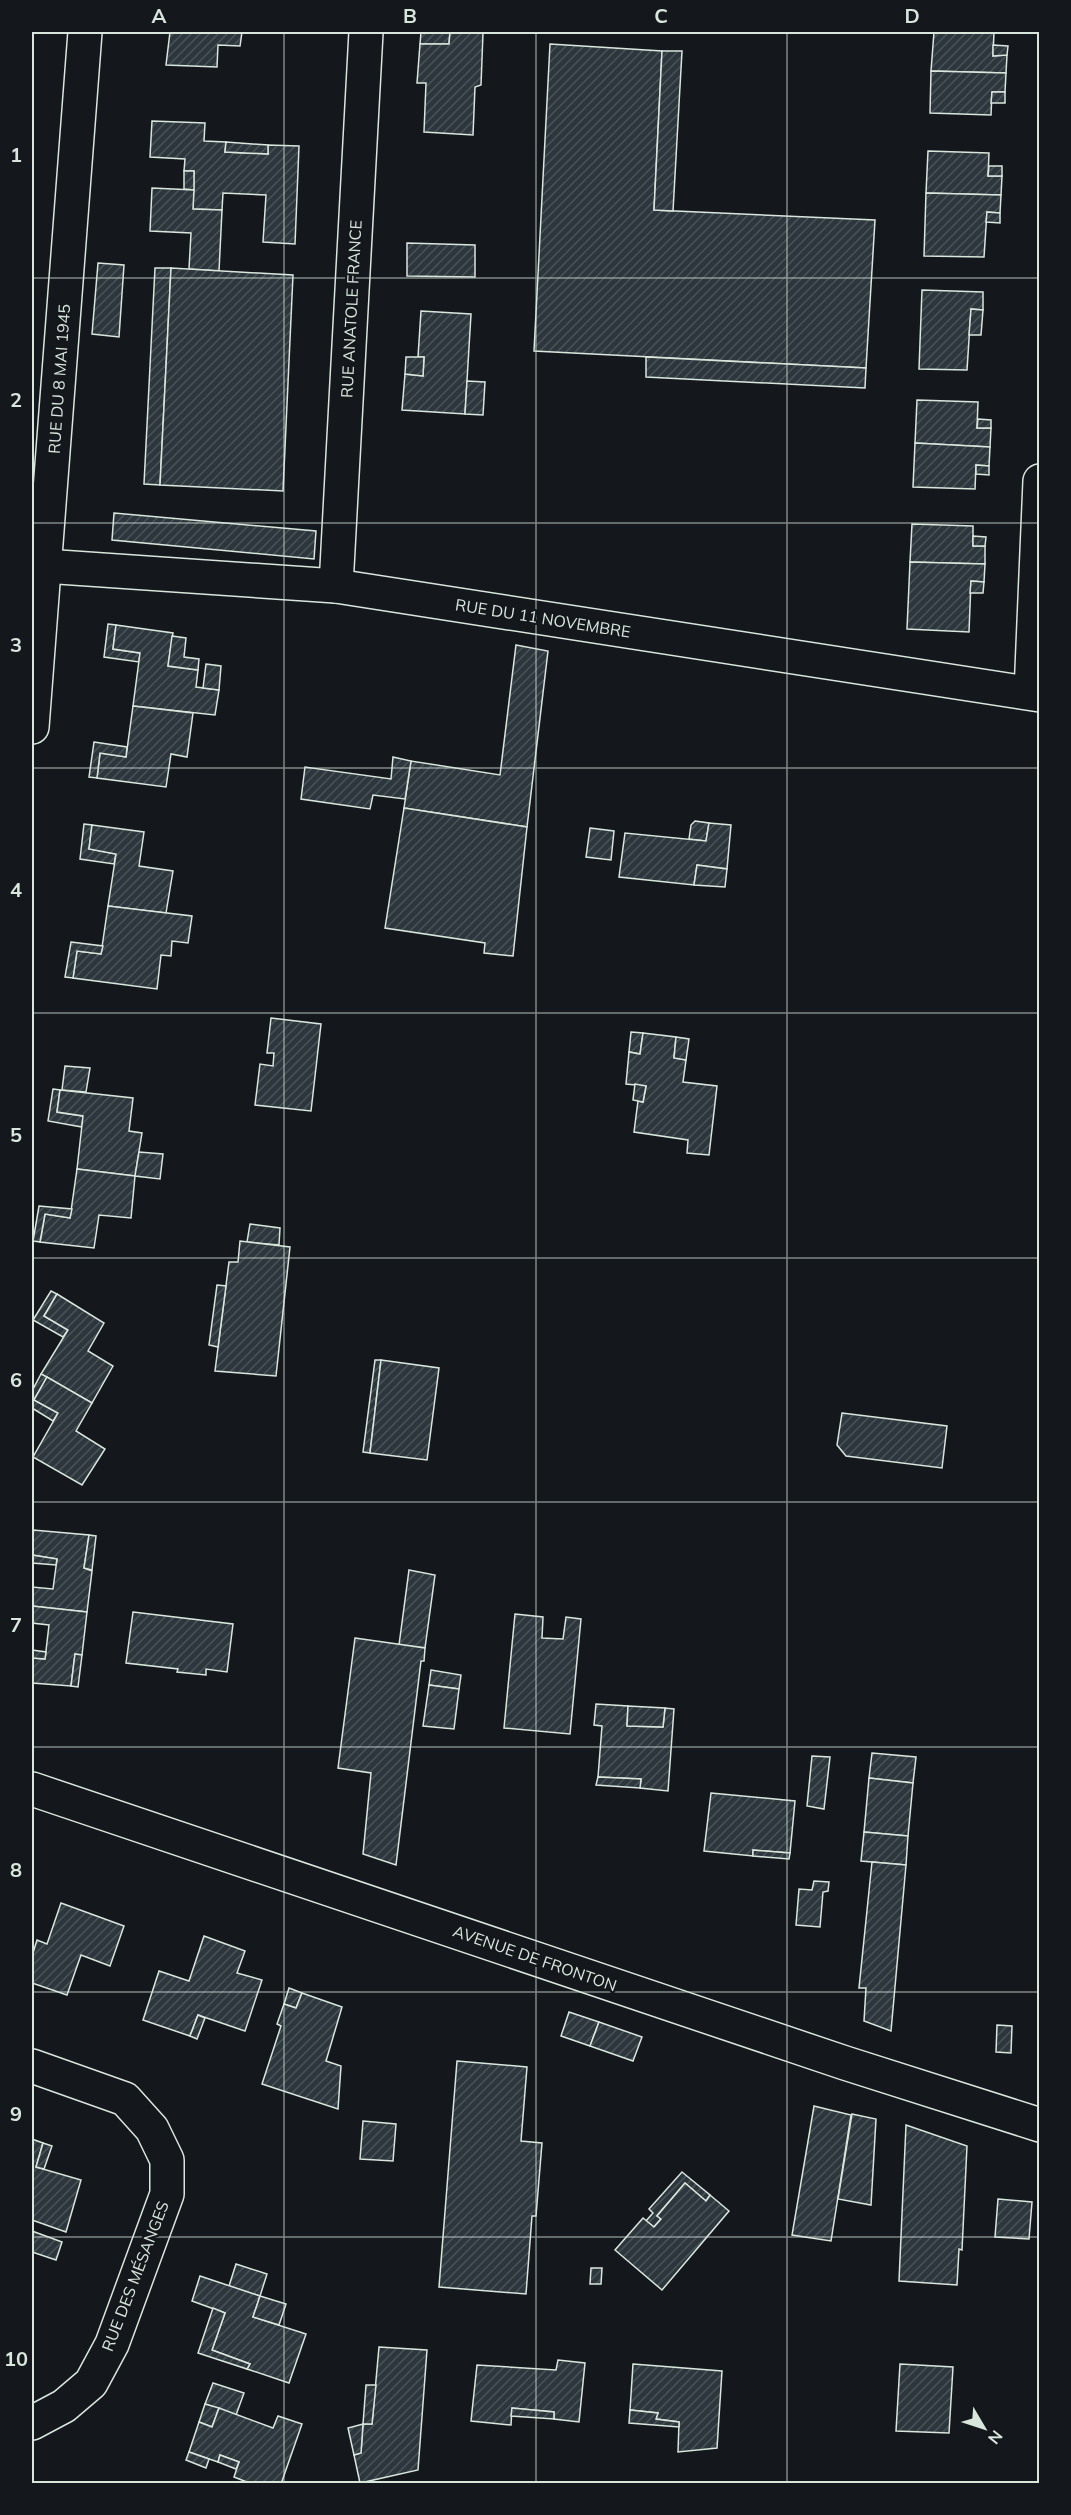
<svg xmlns="http://www.w3.org/2000/svg" width="1071" height="2515" font-family="Mulish,sans-serif">
  <style>
    .building { fill: url(#building-hatch); stroke: #d8e6dc; stroke-width: 1.5 }
    .lines { fill: none; stroke-linecap: round; stroke-linejoin: round }
    .minor-casing { stroke: #d8e6dc; stroke-width: 36 }
    .major-casing { stroke: #d8e6dc; stroke-width: 36 }
    .minor { stroke: #14181c; stroke-width: 33 }
    .major { stroke: #14181c; stroke-width: 33 }
    .grid { fill: none; stroke: #d8e6dc; stroke-width: 1.5; stroke-opacity: 0.55 }
    .labels { text-anchor: middle; stroke-width: 4.5; stroke-linejoin: round; paint-order: stroke }
    .street-label { font-size: 16px; fill: #d8e6dc; stroke: #14181c }
    .neatline { fill: none; stroke: #d8e6dc; stroke-width: 2 }
    .grid-label { font-size: 20px; text-anchor: middle; font-weight: bold; fill: #d8e6dc }
  </style>
  <defs>
    <pattern id="building-hatch" width="6" height="6" patternUnits="userSpaceOnUse" patternTransform="scale(1.5)"><rect width="6" height="6" fill="#2c363c"/><path d="M-1 1l2-2M0 6l6-6M5 7l2-2" fill="none" stroke="#4a5358"/></pattern>
  </defs>
  <rect width="100%" height="100%" fill="#14181c"/>
  <g class="building">
    <polygon points="170,32 242,32 240,46 218,45 217,67 166,65"/>
    <polygon points="421,32 450,32 449,44 420,44"/>
    <polygon points="450,32 483,33 481,85 475,87 473,135 424,132 426,83 417,83 420,44 449,44"/>
    <polygon points="934,32 994,32 993,56 1007,55 1006,73 931,71"/>
    <polygon points="550,44 662,51 654,210 875,220 866,368 534,351"/>
    <polygon points="993,45 1008,46 1007,55 993,56"/>
    <polygon points="662,51 682,51 673,211 654,210"/>
    <polygon points="931,71 1006,73 1005,92 992,92 991,115 930,113"/>
    <polygon points="992,92 1005,92 1005,103 991,103"/>
    <polygon points="152,121 205,123 204,141 226,142 225,152 268,154 268,145 299,146 295,244 263,242 266,195 223,193 222,210 193,209 194,171 184,171 185,159 150,157"/>
    <polygon points="226,142 268,145 268,154 225,152"/>
    <polygon points="928,151 989,153 988,176 1002,176 1001,195 926,193"/>
    <polygon points="989,166 1002,166 1002,176 988,176"/>
    <polygon points="184,171 194,171 194,190 184,189"/>
    <polygon points="152,188 194,190 193,209 222,210 219,271 189,269 191,233 150,231"/>
    <polygon points="926,193 1001,195 1000,213 987,212 984,257 924,256"/>
    <polygon points="987,212 1000,213 1000,223 986,222"/>
    <polygon points="407,243 475,245 475,277 407,276"/>
    <polygon points="98,263 124,265 119,337 92,334"/>
    <polygon points="155,268 171,268 160,485 144,484"/>
    <polygon points="171,268 293,275 283,491 160,485"/>
    <polygon points="922,290 983,292 983,310 971,309 967,370 919,369"/>
    <polygon points="971,309 983,310 981,335 969,335"/>
    <polygon points="421,311 471,314 465,414 402,410 405,374 423,376 424,357 418,357"/>
    <polygon points="406,357 424,357 423,376 405,374"/>
    <polygon points="646,357 866,368 865,388 646,377"/>
    <polygon points="467,381 485,382 483,415 465,414"/>
    <polygon points="917,400 978,402 977,428 991,428 990,447 915,443"/>
    <polygon points="978,419 991,420 991,428 977,428"/>
    <polygon points="915,443 990,447 989,466 976,465 975,489 913,487"/>
    <polygon points="976,465 989,466 989,475 976,474"/>
    <polygon points="114,513 316,531 314,559 112,540"/>
    <polygon points="912,524 973,526 973,546 985,546 985,564 910,562"/>
    <polygon points="973,536 986,537 985,546 973,546"/>
    <polygon points="910,562 985,564 984,582 971,581 969,632 907,629"/>
    <polygon points="971,581 984,582 983,593 970,593"/>
    <polygon points="108,624 116,625 113,649 140,653 139,662 104,657"/>
    <polygon points="116,625 173,633 168,666 198,670 196,687 219,690 215,715 133,706 140,653 113,649"/>
    <polygon points="172,636 186,638 184,657 199,659 198,670 168,666"/>
    <polygon points="516,645 548,651 527,827 404,808 411,761 500,775"/>
    <polygon points="206,664 221,666 219,690 203,688"/>
    <polygon points="133,706 193,713 187,757 171,754 166,787 97,778 100,753 126,757"/>
    <polygon points="94,742 127,747 126,757 100,753 97,778 89,777"/>
    <polygon points="393,757 411,761 405,799 373,795 370,809 301,799 305,767 391,779"/>
    <polygon points="404,808 527,827 513,956 484,953 485,943 385,928"/>
    <polygon points="695,821 709,823 706,841 689,839 691,825"/>
    <polygon points="709,823 731,825 727,869 697,865 694,885 619,877 625,833 706,841"/>
    <polygon points="84,824 92,825 89,849 116,854 114,864 80,859"/>
    <polygon points="92,825 144,832 139,866 173,871 166,913 108,906 116,854 89,849"/>
    <polygon points="590,828 614,831 611,860 586,857"/>
    <polygon points="697,865 727,869 725,887 694,885"/>
    <polygon points="108,906 192,916 188,943 172,941 171,956 161,955 157,989 73,978 77,951 101,954"/>
    <polygon points="71,942 103,946 101,954 77,951 73,978 65,977"/>
    <polygon points="271,1018 321,1024 311,1111 255,1105 260,1064 273,1066 274,1053 267,1053"/>
    <polygon points="631,1032 643,1033 640,1054 629,1052"/>
    <polygon points="643,1033 676,1037 674,1058 686,1060 683,1082 717,1086 709,1155 687,1153 688,1140 634,1132 638,1101 643,1102 646,1086 626,1084 629,1052 640,1054"/>
    <polygon points="676,1037 689,1039 686,1060 674,1058"/>
    <polygon points="65,1066 90,1068 86,1092 62,1090"/>
    <polygon points="635,1084 646,1086 643,1102 633,1100"/>
    <polygon points="53,1089 60,1090 57,1112 83,1116 82,1127 48,1121"/>
    <polygon points="60,1090 133,1098 129,1131 142,1133 135,1176 77,1169 83,1116 57,1112"/>
    <polygon points="139,1152 163,1154 160,1179 135,1176"/>
    <polygon points="77,1169 135,1176 131,1218 99,1215 94,1248 40,1242 45,1214 70,1218"/>
    <polygon points="39,1206 72,1209 70,1218 45,1214 40,1242 33,1241"/>
    <polygon points="250,1224 280,1228 279,1245 247,1242"/>
    <polygon points="240,1241 290,1247 276,1376 215,1371 229,1262 238,1262"/>
    <polygon points="217,1285 226,1286 218,1347 209,1345"/>
    <polygon points="51,1291 57,1294 44,1316 68,1330 63,1337 33,1320"/>
    <polygon points="57,1294 104,1323 88,1351 113,1366 92,1403 41,1374 68,1330 44,1316"/>
    <polygon points="375,1360 381,1360 370,1453 363,1452"/>
    <polygon points="381,1360 439,1368 427,1460 370,1453"/>
    <polygon points="41,1374 47,1377 34,1400 58,1413 53,1421 32,1408 32,1391"/>
    <polygon points="47,1377 92,1403 76,1431 105,1449 82,1485 33,1457 58,1413 34,1400"/>
    <polygon points="842,1413 947,1426 942,1468 846,1456 837,1445"/>
    <polygon points="33,1530 89,1535 84,1568 92,1571 87,1612 32,1606 32,1587 53,1589 57,1559 32,1555"/>
    <polygon points="89,1535 96,1536 92,1570 84,1568"/>
    <polygon points="32,1555 57,1559 56,1565 32,1563"/>
    <polygon points="409,1570 435,1575 425,1648 399,1645"/>
    <polygon points="32,1606 87,1612 82,1655 75,1654 71,1686 32,1683 32,1658 45,1659 49,1625 32,1623"/>
    <polygon points="133,1612 233,1624 227,1672 206,1669 206,1675 177,1672 178,1669 126,1663"/>
    <polygon points="515,1614 543,1617 542,1638 563,1639 566,1617 581,1619 570,1734 504,1728"/>
    <polygon points="355,1638 425,1648 424,1661 421,1661 396,1865 363,1854 371,1773 338,1768"/>
    <polygon points="32,1650 46,1652 45,1659 32,1658"/>
    <polygon points="75,1654 82,1655 78,1687 71,1686"/>
    <polygon points="431,1670 461,1675 459,1689 429,1685"/>
    <polygon points="429,1685 459,1689 454,1729 423,1726"/>
    <polygon points="596,1704 628,1706 627,1726 663,1727 665,1708 674,1709 668,1791 640,1788 641,1779 598,1777 602,1726 594,1725"/>
    <polygon points="628,1706 665,1708 663,1727 627,1726"/>
    <polygon points="872,1753 916,1757 913,1783 869,1778"/>
    <polygon points="812,1756 830,1757 824,1809 807,1806"/>
    <polygon points="598,1777 641,1779 640,1788 596,1785"/>
    <polygon points="869,1778 913,1783 908,1836 864,1832"/>
    <polygon points="711,1793 795,1801 790,1853 753,1850 753,1856 704,1851"/>
    <polygon points="864,1832 908,1836 906,1865 861,1861"/>
    <polygon points="753,1850 790,1853 789,1859 753,1856"/>
    <polygon points="872,1862 906,1865 891,2031 864,2021 866,1988 859,1988"/>
    <polygon points="814,1881 829,1882 828,1891 823,1892 820,1927 796,1925 799,1889 812,1890"/>
    <polygon points="61,1903 124,1926 110,1966 81,1955 67,1995 32,1983 32,1956 37,1940 47,1944"/>
    <polygon points="204,1936 245,1951 237,1973 262,1980 245,2031 198,2015 190,2036 143,2020 159,1971 189,1981"/>
    <polygon points="289,1988 302,1993 296,2008 284,2004"/>
    <polygon points="302,1993 342,2007 326,2061 341,2066 338,2109 262,2084 281,2026 277,2024 284,2004 296,2008"/>
    <polygon points="569,2012 599,2022 590,2046 561,2036"/>
    <polygon points="198,2015 205,2018 197,2039 190,2036"/>
    <polygon points="599,2022 642,2037 633,2061 590,2046"/>
    <polygon points="997,2025 1012,2026 1011,2053 996,2052"/>
    <polygon points="457,2061 527,2067 521,2141 542,2143 536,2216 532,2216 526,2294 439,2287"/>
    <polygon points="814,2106 851,2115 831,2241 792,2235"/>
    <polygon points="852,2114 876,2119 871,2205 838,2199"/>
    <polygon points="363,2121 396,2124 393,2161 360,2159"/>
    <polygon points="906,2125 967,2146 962,2250 959,2249 957,2285 899,2281"/>
    <polygon points="32,2139 43,2143 36,2167 81,2180 66,2232 32,2220 33,2214 32,2213"/>
    <polygon points="43,2143 52,2146 44,2169 36,2167"/>
    <polygon points="682,2172 710,2195 706,2201 685,2183 657,2216 661,2219 654,2227 646,2221 653,2213 649,2209"/>
    <polygon points="685,2183 706,2201 710,2195 729,2211 662,2290 615,2250 643,2218 654,2227 661,2219 657,2216"/>
    <polygon points="998,2199 1032,2202 1029,2239 995,2237"/>
    <polygon points="32,2231 62,2242 56,2260 32,2252"/>
    <polygon points="236,2264 267,2274 260,2296 229,2286"/>
    <polygon points="591,2268 602,2268 601,2284 590,2284"/>
    <polygon points="200,2276 260,2296 253,2317 306,2334 289,2383 247,2369 250,2364 212,2350 225,2313 192,2301"/>
    <polygon points="260,2296 286,2304 279,2325 253,2317"/>
    <polygon points="213,2308 225,2313 212,2350 250,2364 247,2369 198,2353"/>
    <polygon points="379,2347 427,2350 418,2470 360,2483 354,2455 361,2453 363,2424 372,2424"/>
    <polygon points="558,2360 585,2363 579,2422 554,2419 554,2412 512,2408 511,2425 471,2421 477,2365 556,2370"/>
    <polygon points="633,2364 722,2371 717,2448 678,2452 679,2422 656,2419 658,2413 630,2410"/>
    <polygon points="900,2364 953,2367 949,2433 896,2431"/>
    <polygon points="213,2383 244,2393 236,2415 205,2404"/>
    <polygon points="366,2385 376,2385 372,2424 363,2424"/>
    <polygon points="205,2404 219,2408 212,2427 199,2422"/>
    <polygon points="219,2408 273,2428 278,2416 302,2424 281,2484 252,2484 234,2477 239,2462 220,2455 218,2462 189,2452 199,2422 212,2427"/>
    <polygon points="512,2408 554,2412 554,2419 511,2416"/>
    <polygon points="630,2410 658,2413 656,2419 679,2422 679,2427 629,2423"/>
    <polygon points="363,2424 361,2453 354,2455 348,2428"/>
    <polygon points="189,2452 209,2459 206,2468 186,2460"/>
    <polygon points="220,2455 239,2462 236,2469 218,2462"/>
  </g>
  <g class="lines">
    <defs>
      <g id="minor">
        <polyline points="44,566 336,586 1040,695"/>
        <polyline points="336,586 366,32"/>
        <polyline points="1031,693 1040,481"/>
        <polyline points="32,727 85,32"/>
        <polyline points="32,2066 125,2099 152,2129 167,2160 167,2194 112,2344 91,2383 64,2406 32,2423"/>
      </g>
      <polyline id="major" points="32,1789 845,2063 1040,2125"/>
    </defs>
    <use href="#minor" class="minor-casing"/>
    <use href="#major" class="major-casing"/>
    <use href="#minor" class="minor"/>
    <use href="#major" class="major"/>
  </g>
  <path class="grid" d="M284,32V2484M536,32V2484M787,32V2484M32,278H1040M32,523H1040M32,768H1040M32,1013H1040M32,1258H1040M32,1502H1040M32,1747H1040M32,1992H1040M32,2237H1040"/>
  <g class="labels">
    <g class="street-label">
      <text transform="translate(351 309) rotate(-87)" y="6">RUE ANATOLE FRANCE</text>
      <text transform="translate(59 379) rotate(-86)" y="6">RUE DU 8 MAI 1945</text>
      <text transform="translate(543 618) rotate(9)" y="6">RUE DU 11 NOVEMBRE</text>
      <text transform="translate(535 1958) rotate(19)" y="6">AVENUE DE FRONTON</text>
      <text transform="translate(135 2276) rotate(-69)" y="6">RUE DES MÉSANGES</text>
    </g>
  </g>
  <rect width="1071" height="2515" fill="none" stroke="#14181c" stroke-width="66"/>
  <g transform="translate(984 2428) rotate(129)" stroke="#14181c" stroke-width="4.5" paint-order="stroke">
  <path d="M0-4.5L10 22L0 15L-10 22Z" fill="#d8e6dc"/>
  <text y="-9" font-size="16" font-weight="bold" text-anchor="middle" fill="#d8e6dc">N</text>
  </g>
  <rect x="33" y="33" width="1005" height="2449" class="neatline"/>
  <g class="grid-label">
    <text x="159" y="23">A</text>
    <text x="410" y="23">B</text>
    <text x="661" y="23">C</text>
    <text x="912" y="23">D</text>
    <text x="16" y="162">1</text>
    <text x="16" y="407">2</text>
    <text x="16" y="652">3</text>
    <text x="16" y="897">4</text>
    <text x="16" y="1142">5</text>
    <text x="16" y="1387">6</text>
    <text x="16" y="1632">7</text>
    <text x="16" y="1877">8</text>
    <text x="16" y="2121">9</text>
    <text x="16" y="2366">10</text>
  </g>
</svg>
